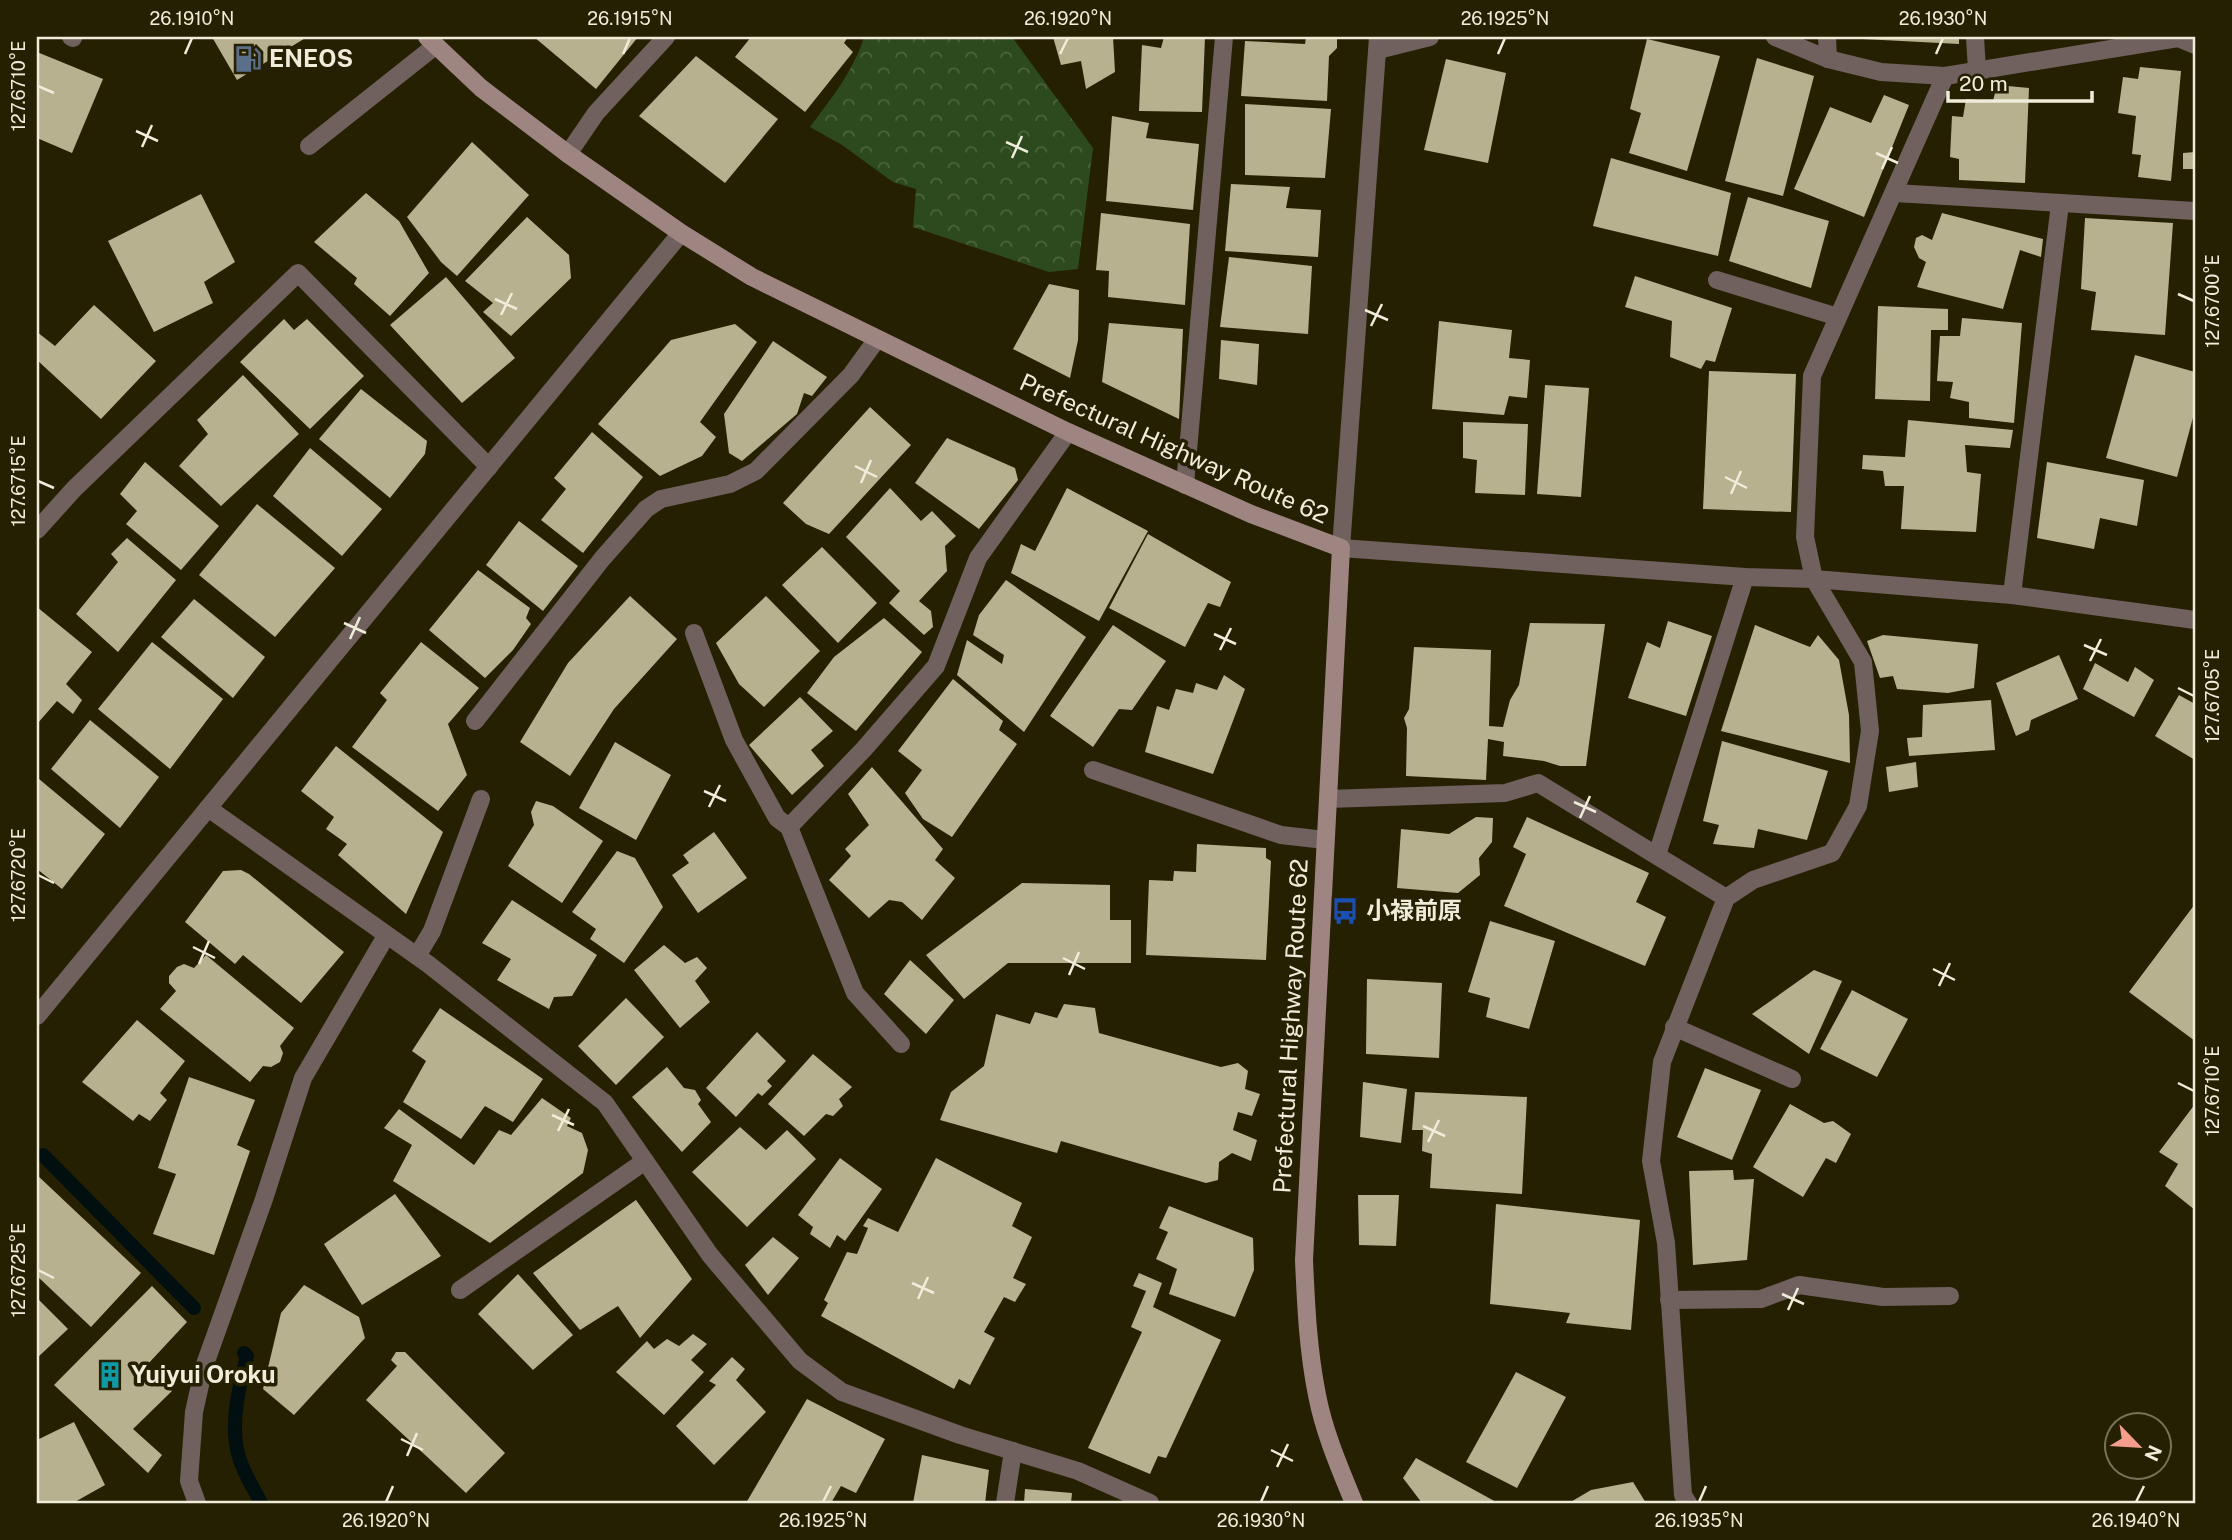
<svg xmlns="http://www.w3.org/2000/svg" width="2232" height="1540" font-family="'Public Sans','Noto Sans JP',sans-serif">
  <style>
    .park { fill: url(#park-crowns) }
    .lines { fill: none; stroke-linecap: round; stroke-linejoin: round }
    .stream { stroke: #020f10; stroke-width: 14 }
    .building { fill: #b8b18f }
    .service { stroke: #70605e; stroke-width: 18 }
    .minor { stroke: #70605e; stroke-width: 18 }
    .tertiary { stroke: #70605e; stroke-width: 18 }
    .secondary { stroke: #9f8582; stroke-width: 18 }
    .ticks { fill: none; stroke: #efecda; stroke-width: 2.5 }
    .labels { text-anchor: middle; stroke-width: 7; stroke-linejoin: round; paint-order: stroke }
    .poi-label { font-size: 24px; font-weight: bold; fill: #efecda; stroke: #262002; text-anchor: start }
    .street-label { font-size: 24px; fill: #efecda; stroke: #262002 }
    .neatline { fill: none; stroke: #efecda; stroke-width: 2.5 }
    .ticks-label { font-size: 18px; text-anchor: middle; fill: #efecda }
  </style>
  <defs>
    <pattern id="park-crowns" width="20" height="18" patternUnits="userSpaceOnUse" patternTransform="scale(1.75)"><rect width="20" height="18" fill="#2c4a1d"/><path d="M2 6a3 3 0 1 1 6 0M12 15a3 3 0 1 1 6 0" fill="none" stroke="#4b643d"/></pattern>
  </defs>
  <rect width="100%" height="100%" fill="#262002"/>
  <path class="park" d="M864,37H1012L1093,148L1078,269L1049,272L913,227L916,189L893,182L842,145L810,127C831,99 854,70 864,37Z"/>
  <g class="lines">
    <g class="stream">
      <polyline points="43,1155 194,1308"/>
      <path d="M244,1353L247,1356C240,1384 232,1414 236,1443C238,1464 252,1485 261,1503"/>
    </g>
  </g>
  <g class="building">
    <polygon points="212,37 307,37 237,80"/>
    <polygon points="534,37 638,37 596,89"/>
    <polygon points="751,37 848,37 844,43 853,52 805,112 735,57"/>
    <polygon points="1053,37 1113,37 1115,72 1086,89 1081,61 1061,65"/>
    <polygon points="1164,37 1205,37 1202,112 1139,111 1142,45 1161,48"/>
    <polygon points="1306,37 1337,37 1337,48 1329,56 1327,101 1241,96 1245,41 1305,44"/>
    <polygon points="1863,37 1959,37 1959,44 1863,39"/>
    <polygon points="1647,39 1720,56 1687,171 1629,153 1641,113 1630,109"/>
    <polygon points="37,52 103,79 72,153 37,138"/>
    <polygon points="696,56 778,119 725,183 639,116"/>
    <polygon points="1757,58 1814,76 1783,196 1725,181"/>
    <polygon points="1446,59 1506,73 1488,163 1424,150"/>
    <polygon points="2140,67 2181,71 2171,181 2138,177 2141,155 2132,154 2136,116 2118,113 2123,77 2138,79"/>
    <polygon points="1997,85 2029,88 2025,183 1959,180 1959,159 1950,157 1952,116 1963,117 1966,99 1993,101"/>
    <polygon points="1884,95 1909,105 1864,217 1794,189 1830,107 1871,123"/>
    <polygon points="1245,104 1331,109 1325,178 1245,175"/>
    <polygon points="1112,116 1149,123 1146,138 1199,144 1193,210 1106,201"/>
    <polygon points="472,142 529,195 457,276 441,262 407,217"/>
    <polygon points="2195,152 2195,169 2183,169 2183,153"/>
    <polygon points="1611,158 1731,193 1718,256 1593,226"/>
    <polygon points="1231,184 1290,187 1286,208 1321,210 1318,257 1225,251"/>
    <polygon points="366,193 399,221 429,273 390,316 354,284 357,278 314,242"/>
    <polygon points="201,194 235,262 204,282 213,303 154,332 108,241"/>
    <polygon points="1748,197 1829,221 1811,288 1729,261"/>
    <polygon points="1101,213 1190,224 1185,305 1108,297 1109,271 1096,270"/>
    <polygon points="1942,213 2043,239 2041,257 2020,250 2003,309 1917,287 1926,262 1919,258 1914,247 1916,238 1922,235 1932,240"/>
    <polygon points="527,217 569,255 571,278 511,336 483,312 493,303 465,281"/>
    <polygon points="2085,218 2173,223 2165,335 2091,330 2096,292 2081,289"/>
    <polygon points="1229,257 1312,266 1308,334 1220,327"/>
    <polygon points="1635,276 1732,308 1715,362 1706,360 1701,369 1670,357 1672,321 1625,307"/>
    <polygon points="446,277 515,358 462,403 390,325"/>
    <polygon points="1049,284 1079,290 1078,340 1070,378 1013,349"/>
    <polygon points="94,305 156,361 101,419 37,360 37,332 55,346"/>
    <polygon points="1878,306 1948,309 1948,330 1931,330 1930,401 1875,399"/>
    <polygon points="1962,318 2022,323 2014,423 1969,418 1969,402 1950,398 1953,382 1937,381 1940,336 1960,336"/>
    <polygon points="284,319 294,330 307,319 364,376 310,429 240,362"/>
    <polygon points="1439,321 1512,330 1509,358 1530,360 1527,398 1509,396 1504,415 1432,409"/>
    <polygon points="1109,323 1183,329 1179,419 1102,382"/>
    <polygon points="735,324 757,342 700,422 716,437 702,456 660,476 598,424 671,340"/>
    <polygon points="1221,340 1259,344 1257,385 1219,379"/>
    <polygon points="773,341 827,377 812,396 804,393 797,414 742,461 729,453 724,414"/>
    <polygon points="2135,355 2195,372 2195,410 2177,477 2106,458"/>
    <polygon points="1709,371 1796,374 1791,512 1703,509"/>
    <polygon points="243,375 299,434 221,506 179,466 208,434 197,420"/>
    <polygon points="1545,385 1589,388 1581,497 1537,494"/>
    <polygon points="361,389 427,441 425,454 390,498 319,439"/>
    <polygon points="870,407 911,445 829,534 806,524 783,503"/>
    <polygon points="1908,420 2013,430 2010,448 1965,445 1967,472 1981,474 1976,532 1901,529 1904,486 1885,486 1883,471 1862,469 1863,455 1905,457"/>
    <polygon points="1463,422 1528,424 1525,495 1475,493 1477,460 1463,458"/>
    <polygon points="592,432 643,477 583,553 541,520 566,489 554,478"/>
    <polygon points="947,438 1015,468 1018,480 979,529 915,483"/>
    <polygon points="310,448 382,509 342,556 273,496"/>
    <polygon points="145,462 219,526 181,570 126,524 137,511 120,494"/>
    <polygon points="2047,462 2144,480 2137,526 2100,518 2094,549 2037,538"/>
    <polygon points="890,488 921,521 932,511 956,536 945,546 947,571 919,601 931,611 933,627 924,635 889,603 900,591 846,537"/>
    <polygon points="1067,488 1148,531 1099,621 1011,573 1021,544 1035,551"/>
    <polygon points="257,504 335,568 275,637 199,575"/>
    <polygon points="519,521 578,566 543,611 486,565"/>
    <polygon points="1148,534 1231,582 1220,607 1208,603 1185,647 1109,608"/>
    <polygon points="127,538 176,580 118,652 76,614 118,562 111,554"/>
    <polygon points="822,547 877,603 838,643 782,585"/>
    <polygon points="478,570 530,608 526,618 531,624 513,650 485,678 429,630"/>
    <polygon points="1006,580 1086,637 1024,732 957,675 967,640 1002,664 1004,655 973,635 979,615"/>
    <polygon points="630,596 677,639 614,709 570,776 520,742 568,663"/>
    <polygon points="766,596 820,651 764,707 739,684 716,643"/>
    <polygon points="194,599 265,657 233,698 161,637"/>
    <polygon points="37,607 92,652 66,684 82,700 73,714 57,701 37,724"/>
    <polygon points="884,618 922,652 856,731 807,693 834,657"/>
    <polygon points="1668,621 1712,636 1686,716 1628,698 1647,642 1660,648"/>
    <polygon points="1530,623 1605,624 1586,766 1560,766 1544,761 1503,756 1504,742 1488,739 1486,780 1406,776 1407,728 1404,718 1409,709 1414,647 1491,650 1489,726 1503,727 1510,700 1519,685"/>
    <polygon points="1113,625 1166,661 1132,710 1119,709 1093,747 1050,716"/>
    <polygon points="1755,625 1810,647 1818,635 1839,660 1849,715 1850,763 1721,731"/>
    <polygon points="1883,635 1978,644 1974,688 1948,693 1897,689 1893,676 1880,678 1867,641"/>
    <polygon points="152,642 223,699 170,769 98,709"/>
    <polygon points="421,642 479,688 448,724 467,775 438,811 352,747 387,700 380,693"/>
    <polygon points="2059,655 2078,699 2031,720 2029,730 2016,736 1996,683"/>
    <polygon points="2095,663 2128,682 2135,667 2154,680 2134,717 2083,689"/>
    <polygon points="1224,675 1245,689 1213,774 1145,752 1157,706 1169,710 1176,689 1193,693 1196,683 1217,690"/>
    <polygon points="953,679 1003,721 999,730 1017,744 952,837 923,819 905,793 922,770 898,751"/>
    <polygon points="2179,695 2195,704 2195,760 2155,736"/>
    <polygon points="800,697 833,731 811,750 824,766 792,795 749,745"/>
    <polygon points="1991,700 1995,750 1909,756 1907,738 1922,737 1923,705"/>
    <polygon points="90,720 159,777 120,828 51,769"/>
    <polygon points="1722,741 1828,771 1807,840 1758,829 1754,848 1713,844 1719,825 1703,821"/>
    <polygon points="615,742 671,775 636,840 579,808"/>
    <polygon points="336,746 443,832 406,914 338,855 347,844 326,829 334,817 301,791"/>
    <polygon points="1916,762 1918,787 1889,792 1886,767"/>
    <polygon points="872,767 943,849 935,860 955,878 922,920 902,902 889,900 869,918 829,880 851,856 845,849 869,825 848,794"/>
    <polygon points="39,779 105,834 62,889 37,869 37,782"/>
    <polygon points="536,801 553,806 603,841 562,903 508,866 534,825 531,812"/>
    <polygon points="1476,817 1493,818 1492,842 1479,858 1480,875 1458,893 1397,888 1401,829 1449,834"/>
    <polygon points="1527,817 1649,873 1636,902 1666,917 1645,966 1504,906 1526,854 1513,847"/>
    <polygon points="714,832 747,878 698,913 672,875 689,863 683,855"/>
    <polygon points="1197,844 1266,848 1266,858 1271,861 1266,960 1146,955 1149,880 1173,881 1174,871 1196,872"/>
    <polygon points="617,851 635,858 663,907 624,963 590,939 596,929 572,912"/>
    <polygon points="241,870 249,874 344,952 301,1003 243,955 235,964 185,922 223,871"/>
    <polygon points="1022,883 1110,885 1110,920 1131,920 1131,963 1008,963 964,999 926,955"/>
    <polygon points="512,900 597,955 572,996 554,997 549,1009 497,980 511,959 482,943"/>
    <polygon points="2195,904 2195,1041 2129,992"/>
    <polygon points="1490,921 1555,941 1529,1029 1486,1017 1490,998 1468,992"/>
    <polygon points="664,945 685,963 697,957 707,968 695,981 710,1002 680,1028 634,970"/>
    <polygon points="206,955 294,1028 280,1046 283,1053 280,1062 271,1067 263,1066 250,1082 160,1009 176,991 169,983 169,976 177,967 184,964 194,968"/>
    <polygon points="910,960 954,1000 926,1034 884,994"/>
    <polygon points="1814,970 1842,981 1809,1054 1752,1014"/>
    <polygon points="1367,979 1442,983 1439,1058 1366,1054"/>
    <polygon points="1852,990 1908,1019 1877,1077 1820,1049"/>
    <polygon points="626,998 664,1037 616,1085 578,1046"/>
    <polygon points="1064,1004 1095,1008 1099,1033 1221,1067 1238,1063 1248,1071 1245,1089 1260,1094 1252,1116 1238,1112 1233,1130 1257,1140 1251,1161 1232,1153 1219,1162 1218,1180 1206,1183 1061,1141 1057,1153 940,1120 951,1092 984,1066 996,1014 1030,1024 1035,1012 1057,1018"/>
    <polygon points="440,1008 543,1079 513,1122 485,1106 461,1139 403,1102 426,1061 412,1051"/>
    <polygon points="137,1020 185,1061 160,1093 167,1100 150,1121 139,1114 133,1121 82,1082"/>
    <polygon points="757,1032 786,1061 767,1081 772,1086 762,1096 758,1093 736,1117 706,1088"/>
    <polygon points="813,1054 852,1087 839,1099 843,1106 833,1116 826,1114 804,1136 768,1104"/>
    <polygon points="667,1067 684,1088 695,1090 701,1100 698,1104 711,1122 682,1152 632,1097"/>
    <polygon points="1705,1068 1761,1090 1732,1160 1677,1137"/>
    <polygon points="189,1077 255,1100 237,1145 250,1151 214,1255 153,1234 176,1174 158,1168"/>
    <polygon points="1363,1082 1407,1089 1401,1143 1360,1137"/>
    <polygon points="1415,1092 1527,1097 1522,1194 1430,1188 1432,1154 1422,1151 1423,1130 1412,1130"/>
    <polygon points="542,1098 571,1118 567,1126 582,1133 588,1150 583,1173 490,1243 393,1181 412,1145 384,1128 399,1109 474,1165 499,1130 511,1135"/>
    <polygon points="1790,1104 1824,1123 1833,1121 1851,1134 1836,1163 1826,1158 1803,1197 1753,1167"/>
    <polygon points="2195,1104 2195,1210 2165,1186 2178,1164 2159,1152"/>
    <polygon points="740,1127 766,1150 787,1130 816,1159 747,1227 692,1172"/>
    <polygon points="840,1158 882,1189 845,1241 837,1235 830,1248 810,1234 813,1227 798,1215"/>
    <polygon points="936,1158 1022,1203 1012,1226 1032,1237 1013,1278 1026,1284 1015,1302 1004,1297 984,1332 995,1338 970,1385 959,1379 954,1389 821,1316 828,1303 824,1300 847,1252 857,1254 868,1228 863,1226 868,1218 898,1232"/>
    <polygon points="1733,1170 1734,1180 1754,1179 1747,1260 1693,1265 1689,1171"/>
    <polygon points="37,1175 141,1273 91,1327 37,1276"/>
    <polygon points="395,1194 441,1256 362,1305 324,1244"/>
    <polygon points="1358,1195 1399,1195 1396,1246 1359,1245"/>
    <polygon points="636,1200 692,1279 640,1338 618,1306 580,1330 533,1273"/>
    <polygon points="1496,1204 1640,1220 1631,1330 1566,1323 1570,1313 1490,1304"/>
    <polygon points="1169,1206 1253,1238 1254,1270 1235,1317 1169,1294 1177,1269 1156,1259 1168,1232 1159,1228"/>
    <polygon points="773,1237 799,1258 768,1295 745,1265"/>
    <polygon points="1139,1273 1162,1283 1153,1307 1221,1340 1166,1458 1158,1456 1150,1474 1088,1448 1142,1332 1131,1327 1146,1291 1133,1286"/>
    <polygon points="518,1274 573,1335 533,1370 478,1314"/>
    <polygon points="304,1285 359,1317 365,1338 294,1415 263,1389 281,1313"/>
    <polygon points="152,1286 187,1322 147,1365 172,1391 133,1429 162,1455 148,1473 54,1385"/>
    <polygon points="37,1298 68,1329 37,1358"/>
    <polygon points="693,1334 707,1344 691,1360 704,1372 664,1415 616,1372 647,1341 654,1349 667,1339 679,1346"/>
    <polygon points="396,1352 405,1352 505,1453 466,1493 366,1400 397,1366 391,1360"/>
    <polygon points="732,1357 745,1369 736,1380 766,1412 714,1465 676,1426 716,1385 709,1381"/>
    <polygon points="1516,1372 1566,1397 1517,1488 1466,1462"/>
    <polygon points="807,1399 885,1439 856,1493 841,1486 831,1503 746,1503"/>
    <polygon points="74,1422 105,1485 73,1503 37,1503 37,1440"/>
    <polygon points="922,1455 989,1470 985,1503 913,1503"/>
    <polygon points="1416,1458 1498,1503 1422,1503 1403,1478"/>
    <polygon points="1633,1482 1646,1503 1569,1503 1591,1490"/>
    <polygon points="1025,1489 1072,1493 1071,1503 1024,1503"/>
  </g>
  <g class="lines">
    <g class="service">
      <polyline points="71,37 73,38"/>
      <polyline points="1093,770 1281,835 1325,840"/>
    </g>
    <g class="minor">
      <polyline points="1775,37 1828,59 1881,72 1945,76 2178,38 2195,45"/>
      <polyline points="1827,37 1828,59"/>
      <polyline points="1975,37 1977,70"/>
      <polyline points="1378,50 1430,37"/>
      <polyline points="309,146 435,46"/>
      <polyline points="568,154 596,113 666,37"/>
      <polyline points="1895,193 2195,211"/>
      <polyline points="1717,280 1838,317"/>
      <polyline points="1185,485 1224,37"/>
      <polyline points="37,530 74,489 298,273 489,467"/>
      <polyline points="2012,595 2060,204"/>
      <polyline points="694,633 734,740 777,818 789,827 855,993 901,1044"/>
      <polyline points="475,721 602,559 646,509 661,499 730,484 756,471 851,375 877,339"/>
      <polyline points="1328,799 1505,793 1538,783 1726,898"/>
      <polyline points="208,808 428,964 605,1103 710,1255 800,1361 842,1392 960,1435 1078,1471 1150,1503"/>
      <polyline points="789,827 864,749 936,666 978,558 1068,432"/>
      <polyline points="1657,855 1745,577"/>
      <polyline points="417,956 432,931 481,799"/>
      <polyline points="1674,1027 1792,1079"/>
      <polyline points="460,1290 645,1161"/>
      <polyline points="1669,1300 1761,1299 1799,1285 1883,1297 1950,1296"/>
      <polyline points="197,1503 189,1481 194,1412 204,1367 264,1199 303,1078 386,936"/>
      <polyline points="1005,1503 1013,1451"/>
      <polyline points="1688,1503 1683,1495 1666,1243 1651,1161 1662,1062 1726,898 1753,880 1832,853 1858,806 1870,731 1863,662 1814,579 1805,537 1812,376 1945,76"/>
    </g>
    <g class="tertiary">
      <polyline points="1378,37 1341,548 1745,577 1814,579 2012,595 2195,620"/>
      <polyline points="37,1016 681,233"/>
    </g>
    <path class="secondary" d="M427,37L481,88L568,154L681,233L752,277L1068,432L1251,514L1341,548L1304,1260C1306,1306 1308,1350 1317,1395C1324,1432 1340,1469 1354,1503"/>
  </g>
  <path class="ticks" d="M185,54L192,38M623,54L630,38M1060,54L1068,38M1498,54L1505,38M1936,54L1943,38M38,86L54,93M136,131L158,141M1006,142L1028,152M142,147L152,125M1876,153L1898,163M1012,158L1022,136M1882,169L1892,147M2178,294L2194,301M495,299L517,309M1365,310L1388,320M501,315L512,293M1371,326L1382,304M855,466L877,477M1725,477L1747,488M38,481L54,488M861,483L871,460M1731,494L1741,471M344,623L366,633M1214,634L1236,644M350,639L360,617M2084,645L2107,655M1220,650L1231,628M2090,661L2101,639M2178,688L2194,696M704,791L726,801M1574,802L1596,812M709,807L720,785M1580,818L1590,796M38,875L54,883M193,947L215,958M1063,958L1085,969M199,964L209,941M1933,969L1955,980M1069,975L1079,952M1939,986L1950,963M2178,1083L2194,1091M552,1115L574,1125M1423,1126L1445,1136M558,1131L569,1109M1428,1142L1439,1120M38,1270L54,1278M912,1283L934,1293M1782,1294L1804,1304M918,1299L928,1277M1788,1310L1798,1288M401,1439L423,1450M1271,1450L1293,1461M407,1456L417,1433M1277,1467L1288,1444M386,1502L393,1486M823,1502L831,1486M1261,1502L1268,1486M1699,1502L1706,1486M2136,1502L2144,1486"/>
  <defs>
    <symbol id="fuel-bare" viewBox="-9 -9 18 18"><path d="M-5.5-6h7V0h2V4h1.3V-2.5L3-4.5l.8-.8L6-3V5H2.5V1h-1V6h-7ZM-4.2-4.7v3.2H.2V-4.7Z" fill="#5c6f8a" stroke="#262002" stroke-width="2.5" paint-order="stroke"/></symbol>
    <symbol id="bus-bare" viewBox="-9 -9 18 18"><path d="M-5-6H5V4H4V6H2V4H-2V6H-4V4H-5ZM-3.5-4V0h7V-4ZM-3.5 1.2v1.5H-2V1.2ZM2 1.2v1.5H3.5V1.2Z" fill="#1a4fb4" stroke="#262002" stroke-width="2.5" paint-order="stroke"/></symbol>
    <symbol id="building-bare" viewBox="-9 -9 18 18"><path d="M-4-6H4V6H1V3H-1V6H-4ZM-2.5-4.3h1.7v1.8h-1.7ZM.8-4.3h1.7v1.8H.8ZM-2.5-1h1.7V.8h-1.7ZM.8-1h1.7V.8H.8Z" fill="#0f9aa8" stroke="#262002" stroke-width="2.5" paint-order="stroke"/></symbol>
  </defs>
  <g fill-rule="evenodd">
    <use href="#fuel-bare" x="229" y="40" width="38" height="38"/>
    <use href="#bus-bare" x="1326" y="892" width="38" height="38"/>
    <use href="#building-bare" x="91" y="1356" width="38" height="38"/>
  </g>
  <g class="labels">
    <g class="poi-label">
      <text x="269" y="67">ENEOS</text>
      <text x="1366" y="919">小禄前原</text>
      <text x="131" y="1383">Yuiyui Oroku</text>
    </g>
    <g class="street-label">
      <text transform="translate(1174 449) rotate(24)" y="8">Prefectural Highway Route 62</text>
      <text transform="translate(1291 1026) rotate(-87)" y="8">Prefectural Highway Route 62</text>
    </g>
  </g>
  <rect width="2232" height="1540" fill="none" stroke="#262002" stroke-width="77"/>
  <g transform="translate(2138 1446) rotate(115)"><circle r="33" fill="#262002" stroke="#767258" stroke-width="2"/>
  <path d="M0-5L12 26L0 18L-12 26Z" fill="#f59d8d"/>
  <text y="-10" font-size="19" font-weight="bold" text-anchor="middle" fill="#efecda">N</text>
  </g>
  <path d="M1948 91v10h144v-10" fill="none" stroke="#efecda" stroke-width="3.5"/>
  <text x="1959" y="91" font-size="21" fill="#efecda" stroke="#262002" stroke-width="5" paint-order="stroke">20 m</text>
  <rect x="38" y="38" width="2156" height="1464" class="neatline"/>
  <g class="ticks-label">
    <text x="192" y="25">26.1910°N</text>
    <text x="630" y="25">26.1915°N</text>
    <text x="1068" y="25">26.1920°N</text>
    <text x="1505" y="25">26.1925°N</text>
    <text x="1943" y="25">26.1930°N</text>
    <text transform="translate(19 86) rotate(-90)" y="6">127.6710°E</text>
    <text transform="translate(2213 301) rotate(-90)" y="6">127.6700°E</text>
    <text transform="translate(19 481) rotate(-90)" y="6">127.6715°E</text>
    <text transform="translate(2213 696) rotate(-90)" y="6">127.6705°E</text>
    <text transform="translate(19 875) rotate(-90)" y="6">127.6720°E</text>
    <text transform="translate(2213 1091) rotate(-90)" y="6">127.6710°E</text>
    <text transform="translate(19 1270) rotate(-90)" y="6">127.6725°E</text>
    <text x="386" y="1527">26.1920°N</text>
    <text x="823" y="1527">26.1925°N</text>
    <text x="1261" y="1527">26.1930°N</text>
    <text x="1699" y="1527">26.1935°N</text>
    <text x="2136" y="1527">26.1940°N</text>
  </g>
</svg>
